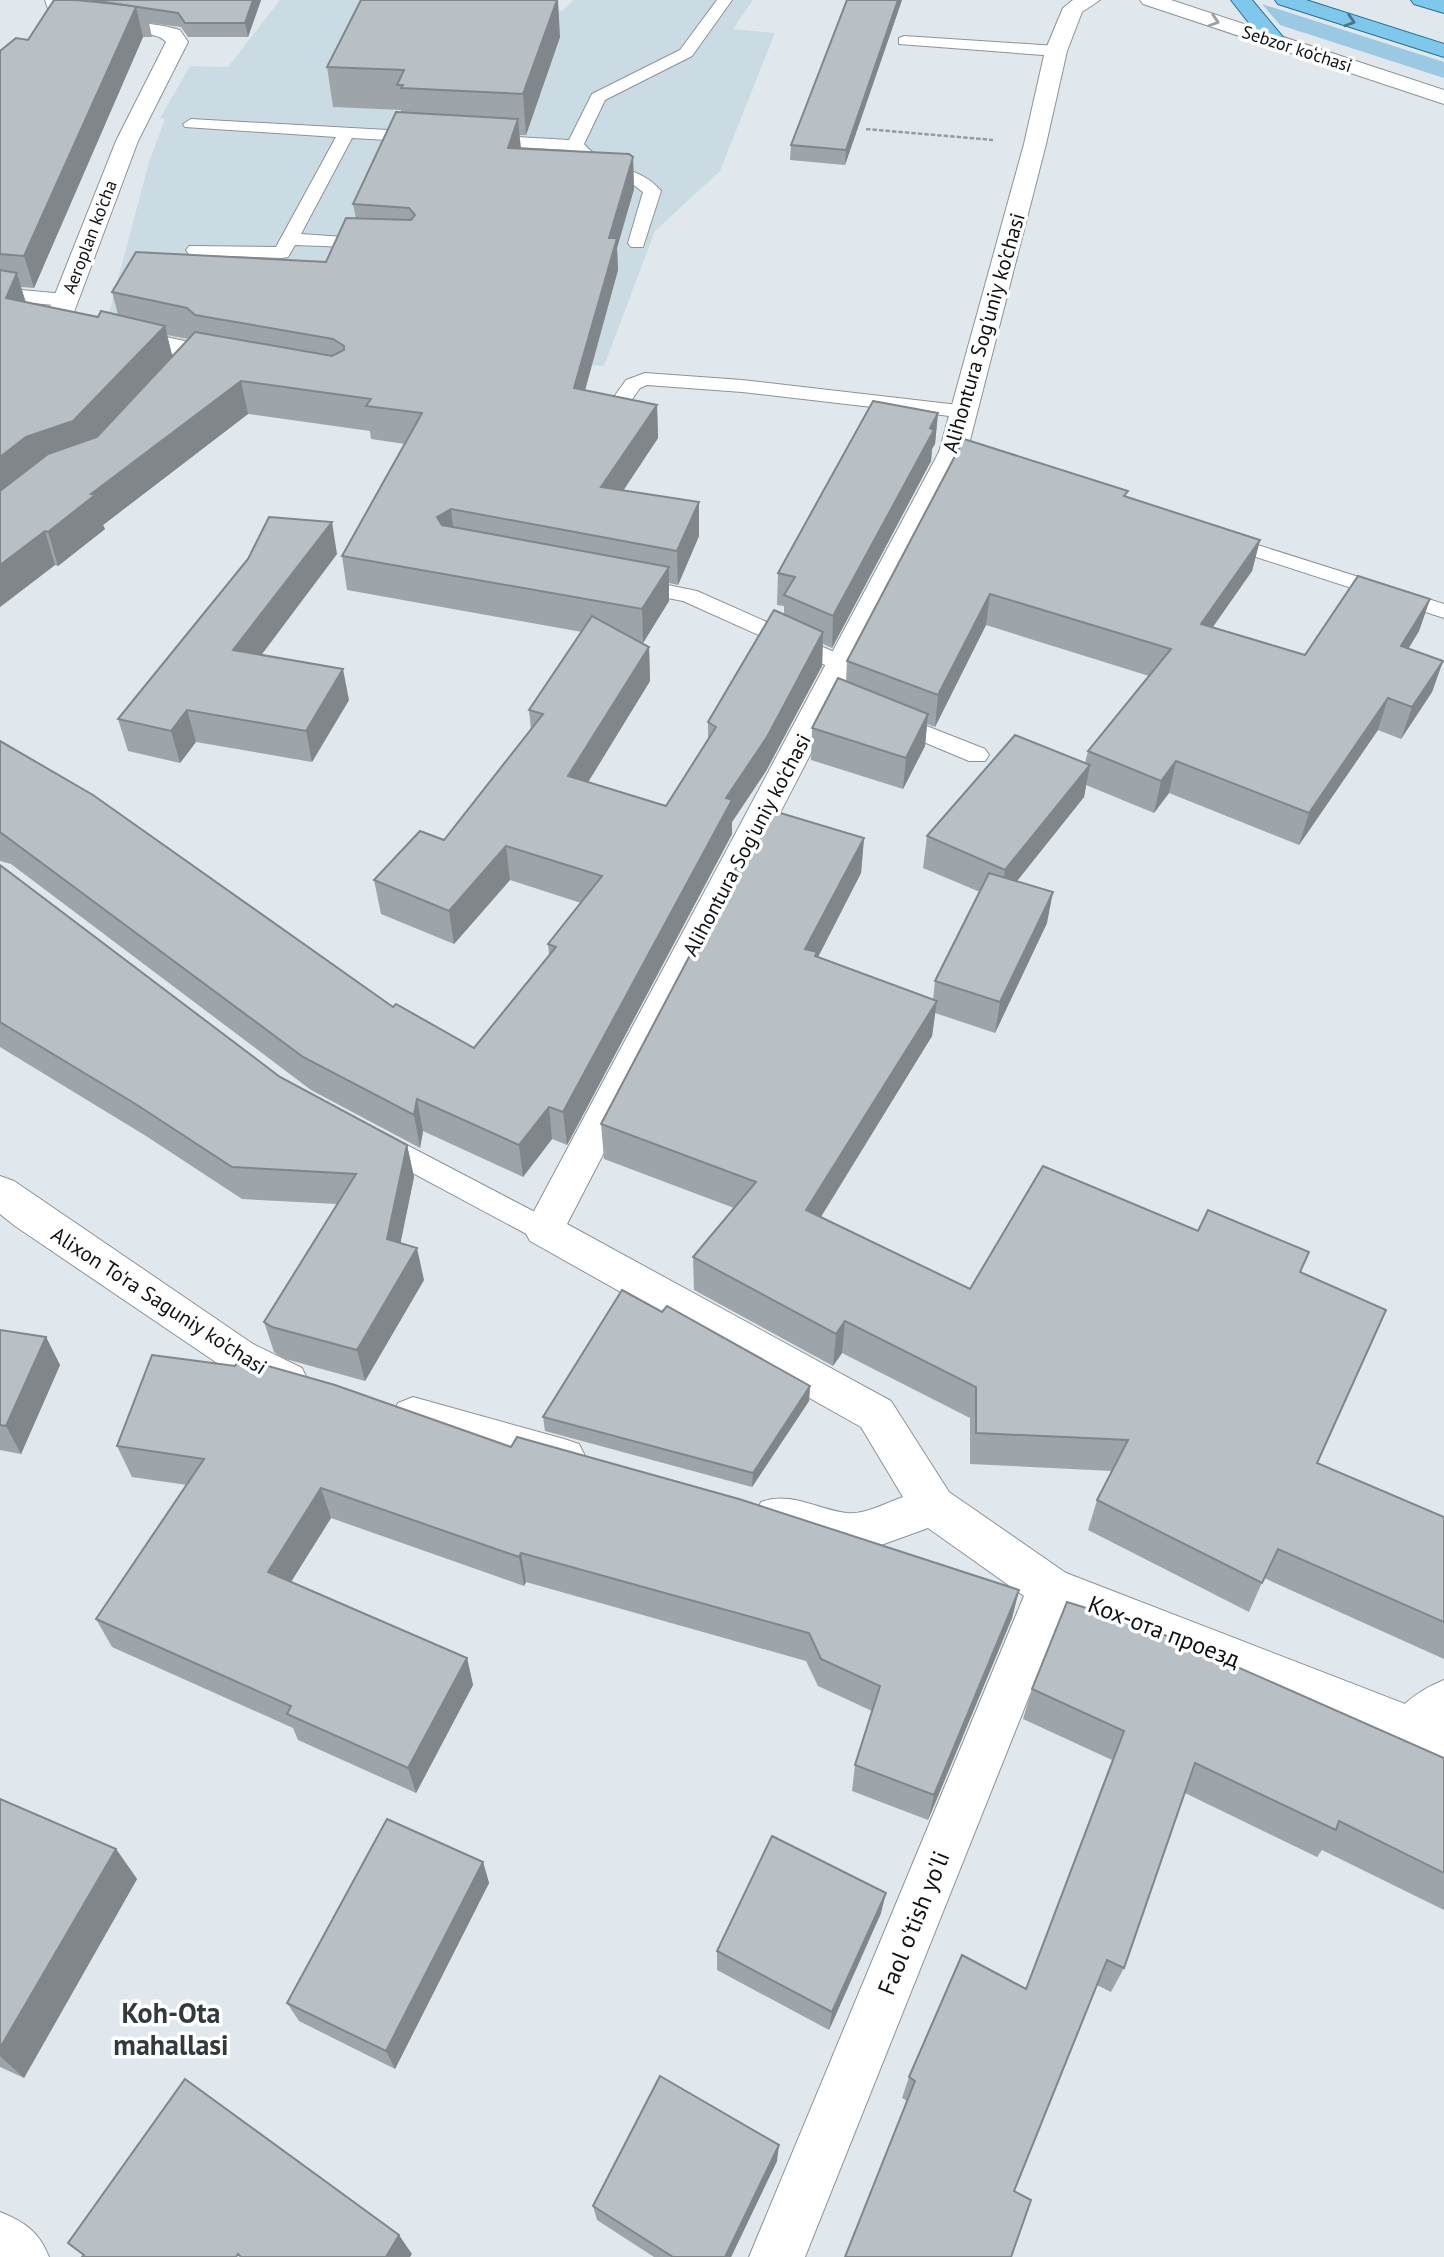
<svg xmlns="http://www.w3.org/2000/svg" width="1444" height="2257" font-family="'PT Sans',sans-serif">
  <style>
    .built { fill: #cbdbe4 }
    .green { fill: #9bc8e3 }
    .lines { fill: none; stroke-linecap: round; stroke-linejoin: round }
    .service-casing { stroke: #8b9398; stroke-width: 2 }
    .pedestrian-casing { stroke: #8b9398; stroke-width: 2 }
    .minor-casing { stroke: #8b9398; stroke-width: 2 }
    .tertiary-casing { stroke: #8b9398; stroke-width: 2 }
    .primary-casing { stroke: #227197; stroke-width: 2 }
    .path { stroke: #959ba0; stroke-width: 2.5; stroke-dasharray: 4.5 2; stroke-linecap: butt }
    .service { fill: #fff; fill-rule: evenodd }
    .pedestrian { fill: #fff; fill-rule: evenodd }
    .minor { fill: #fff; fill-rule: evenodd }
    .tertiary { fill: #fff; fill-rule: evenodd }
    .primary { fill: #80c8eb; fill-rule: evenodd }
    .wall { fill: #9ea5aa; fill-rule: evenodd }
    .shaded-wall { fill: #81868b }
    .building { fill: #b8c0c6; stroke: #81868b; stroke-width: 2 }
    .oneway { stroke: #9fa0a1 }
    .oneway2 { stroke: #4d768a }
    .labels { text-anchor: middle; stroke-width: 7; stroke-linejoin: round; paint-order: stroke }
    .far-street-label { font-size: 18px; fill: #0f1214; stroke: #fff }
    .street-label { font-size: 21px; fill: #0f1214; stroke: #fff }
    .near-street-label { font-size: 24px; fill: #0f1214; stroke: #fff }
    .near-neighbourhood-label { font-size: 28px; font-weight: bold; fill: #333a3e; stroke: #fff }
  </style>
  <rect width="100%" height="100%" fill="#e0e8ee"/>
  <polygon class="built" points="280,0 419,0 562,11 574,0 753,0 733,29 775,33 720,171 655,231 604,366 196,343 106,324 149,162 165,119 160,118 190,66 228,67"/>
  <polygon class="green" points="1262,4 1444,62 1444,78 1280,25"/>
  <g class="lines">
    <defs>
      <g id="service">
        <path d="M717,0H732L692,56L605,100L584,144C607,171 640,165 661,191L643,247H631L628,243L643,192L631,183L585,167L570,150L484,145L476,140L484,135L569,140L592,94L680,50Z"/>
        <polygon points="904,36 1056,46 1064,51 1056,56 899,44 899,38"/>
        <polygon points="191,119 423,132 431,137 423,142 352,138 301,234 372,239 381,244 378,248 295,245 288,257 282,258 195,255 189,254 186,250 189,246 276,247 336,137 185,127 183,124"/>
        <polygon points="0,288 65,294 74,300 65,306 0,300"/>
        <polygon points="645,373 742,380 967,406 977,412 967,418 742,392 647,385 640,388 623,412 609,412 606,408 626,380"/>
        <polygon points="1223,534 1444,604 1444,618 1216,544 1212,540"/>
        <polygon points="633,578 697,591 850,659 853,664 850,669 834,669 683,601 625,590 622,585"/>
        <polygon points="891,712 985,749 989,755 985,761 969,761 883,725 879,720 883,715"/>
        <polygon points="378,1130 554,1222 559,1230 554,1238 544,1242 534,1238 368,1149 364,1141 368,1133"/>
      </g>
      <path id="pedestrian" d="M1444,1680V1733L1429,1744L1412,1751L1395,1744L1388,1728C1398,1704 1420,1690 1444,1680Z"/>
      <g id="minor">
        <path d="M45,0H65L67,8C101,25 144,19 180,30L188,42L138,141L74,312L82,319L194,343L205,355C197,374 179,397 158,392L154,386L177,359L176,355L65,330L54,325L48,312L116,141L166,42C157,29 104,31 86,28C73,26 61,21 50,15Z"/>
        <path d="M1073,0H1100L1082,12L1067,51L1046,144L967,452L567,1224L891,1401L949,1492L1066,1573L1444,1719V1768L1396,1745L1062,1614L805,2257H749L1024,1596L928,1528L859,1553H846L761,1530L755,1516L761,1502C790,1491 816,1509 846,1513C865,1515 886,1503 903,1497L861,1427L530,1241L524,1230L939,452L1024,144L1045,51L1063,8Z"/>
        <polygon points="0,1176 14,1181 253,1344 302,1368 308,1381 302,1394 287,1399 254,1388 15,1226 0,1214"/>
        <polygon points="413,1397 564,1439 579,1444 586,1458 579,1472 564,1477 398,1429 391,1416 398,1403"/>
        <path d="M0,2212C25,2222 39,2232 49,2257H0Z"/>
      </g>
      <polygon id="tertiary" points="1140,0 1171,0 1444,90 1444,104 1143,4"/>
      <g id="primary">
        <polygon points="1231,0 1252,0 1287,42 1284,47 1268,47"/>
        <polygon points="1275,0 1306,0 1444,44 1444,57 1278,4"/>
        <polygon points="1411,0 1444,0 1444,13 1414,4"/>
      </g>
    </defs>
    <use href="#service" class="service-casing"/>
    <use href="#pedestrian" class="pedestrian-casing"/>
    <use href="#minor" class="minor-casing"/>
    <use href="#tertiary" class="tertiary-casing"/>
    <use href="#primary" class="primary-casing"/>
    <polyline class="path" points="866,129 993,140"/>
    <use href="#service" class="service"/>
    <use href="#pedestrian" class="pedestrian"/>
    <use href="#minor" class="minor"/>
    <use href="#tertiary" class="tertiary"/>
    <use href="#primary" class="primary"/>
  </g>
  <g class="wall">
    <path d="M54,0H261L248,37H188L181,27L149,23L152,37H143L34,288L21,287L26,302L98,317L118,315L112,292L326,262L356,219L353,204L401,112V110L333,107L327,67L560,37L526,135H519L521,149L633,157L634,189L617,248L618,270L585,391L657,405L658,438L623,491L699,502V536L678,585L669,583V601L643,643H641L649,647L650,681L588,782L666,806L708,740V722L784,615V606L777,605L778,573L938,413L935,444L932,449L931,461L832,648L823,644L822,666L766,771L732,822V834L567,1145L552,1139L523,1177L423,1131L420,1148L311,1090L11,864L0,861V741L393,1007L474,1048L549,955L548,944L581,903L510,880L454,944L381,914L374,880L444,840L531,730L529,710L582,632L347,590L342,556L405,444L371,439L370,431L248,414L103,525L105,529L58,566L55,565L0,607V51L28,40ZM167,335L189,339L172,356Z"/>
    <polygon points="902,0 845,165 790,160 791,145"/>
    <polygon points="1127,497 1260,540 1252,571 1213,627 1305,655 1430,599 1419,631 1408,648 1443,661 1432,692 1401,739 1378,730 1299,845 1169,793 1154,813 1086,785 1084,797 1017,881 1047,923 995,1033 935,1013 932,1036 821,1217 970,1289 1198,1231 1301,1272 1317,1463 1444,1517 1444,1659 1264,1578 1249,1612 1088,1530 1097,1500 1112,1471 970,1464 970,1418 842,1353 833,1366 694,1290 693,1257 734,1208 604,1159 601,1124 864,838 861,873 818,957 933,1000 935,981 980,892 923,868 927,836 1085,763 1088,751 1149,676 986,625 935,727 927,724 925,746 903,789 811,760 812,728 846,682 847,661"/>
    <polygon points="337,554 261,655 349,700 312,762 196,742 180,763 128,751 118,719"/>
    <polygon points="0,865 280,1077 407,1145 414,1177 400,1243 424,1280 365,1381 282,1358 274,1352 264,1322 337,1204 242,1199 146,1136 0,1047"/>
    <polygon points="662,1312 810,1386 809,1401 752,1487 545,1431 543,1417"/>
    <polygon points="0,1330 46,1337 60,1365 21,1454 0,1450"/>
    <polygon points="117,1446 511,1447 1019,1590 1012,1618 928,1820 852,1791 855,1765 872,1711 818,1686 806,1661 526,1582 524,1586 331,1518 291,1582 467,1658 473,1685 416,1793 298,1740 293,1728 112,1647 96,1619 187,1485 132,1477"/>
    <polygon points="1032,1689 1444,1758 1444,1910 1322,1850 1317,1857 1185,1793 1124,1968 1111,1992 1097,1985 1014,2191 1011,2257 907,2101 902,2098 909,2077 1026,1989 1112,1760 1023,1719"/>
    <polygon points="0,1799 116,1849 137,1879 24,2078 0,2067"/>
    <polygon points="483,1862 489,1883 395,2069 299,2021 287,2003"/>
    <polygon points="881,1913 829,2030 717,1970 717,1951"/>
    <polygon points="777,2161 731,2257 654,2257 597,2220 593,2206"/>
  </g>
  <g class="shaded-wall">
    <polygon points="253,0 261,0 248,37 245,23"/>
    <polygon points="557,0 558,0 560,37 526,135 523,94"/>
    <polygon points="898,0 902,0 845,165 846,150"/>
    <polygon points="136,7 143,37 34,288 24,256"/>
    <polygon points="518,119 521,150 508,148"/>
    <polygon points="633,157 634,189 617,248 618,270 576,422 574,388 609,238"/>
    <polygon points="17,273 26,305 6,298"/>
    <polygon points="165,326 173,359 83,455 0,499 0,457"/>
    <polygon points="241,381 248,414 103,525 105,529 58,566 48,532 91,494"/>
    <polygon points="657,405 658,438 603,521 601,487"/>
    <polygon points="938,413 935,444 932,449 931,461 832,648 833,616"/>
    <polygon points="699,502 699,536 678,585 677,551"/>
    <polygon points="451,509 455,542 441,550 437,517"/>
    <polygon points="332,522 337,554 241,682 233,650"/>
    <polygon points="45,531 55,565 0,607 0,565"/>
    <polygon points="1260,540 1252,571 1193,655 1201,624"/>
    <polygon points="669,567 669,601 643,643 642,609"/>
    <polygon points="990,594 986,625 935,727 938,695"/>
    <polygon points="1430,599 1419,631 1391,678 1401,646"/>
    <polygon points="823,632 822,666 766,771 732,822 732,834 567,1145 563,1112 726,798"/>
    <polygon points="649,647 650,681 571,810 568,776"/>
    <polygon points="1443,661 1432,692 1401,739 1412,707"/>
    <polygon points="343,669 349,700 312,762 306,731"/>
    <polygon points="1388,698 1378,730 1299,845 1309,813"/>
    <polygon points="187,710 196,742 180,763 171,731"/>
    <polygon points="928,714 925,746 903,789 906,758"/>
    <polygon points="1176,761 1169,793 1154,813 1161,781"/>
    <polygon points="1090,765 1084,797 1001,901 1005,870"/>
    <polygon points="864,838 861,873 817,959 805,949"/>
    <polygon points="506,846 510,880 454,944 449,911"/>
    <polygon points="1053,892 1047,923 995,1033 1000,1002"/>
    <polygon points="937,1001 932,1036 804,1244 806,1210"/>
    <polygon points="417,1099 423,1131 420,1148 414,1115"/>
    <polygon points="549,1107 552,1139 523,1177 519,1145"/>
    <polygon points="407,1145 414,1177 395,1270 387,1239"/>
    <polygon points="417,1248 424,1280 365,1381 357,1350"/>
    <polygon points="845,1321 842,1353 833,1366 836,1334"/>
    <polygon points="46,1337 60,1365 21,1454 6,1426"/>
    <polygon points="810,1386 809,1401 752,1487 753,1473"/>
    <polygon points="321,1488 331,1518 279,1601 268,1572"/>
    <polygon points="521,1553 526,1582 524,1586 519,1557"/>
    <polygon points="1019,1590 1012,1618 928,1820 934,1795"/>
    <polygon points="467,1658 473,1685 416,1793 408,1768"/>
    <polygon points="116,1849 137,1879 24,2078 0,2056 0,2048"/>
    <polygon points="483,1862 489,1883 395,2069 386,2051"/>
    <polygon points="886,1893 881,1913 829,2030 832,2012"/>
    <polygon points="779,2145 777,2161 731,2257 725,2257"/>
    <polygon points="399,2235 412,2254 410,2257 386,2257"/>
  </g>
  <g class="building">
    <polygon points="54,0 76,0 145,7 136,7 24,256 0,254 0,51 16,38 28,40"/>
    <polygon points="91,0 253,0 245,23 185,23 178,13"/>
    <polygon points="361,0 557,0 523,94 401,88 403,85 397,85 404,70 327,67"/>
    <polygon points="847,0 898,0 846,150 791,145"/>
    <polygon points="396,112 518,119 508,148 629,154 633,157 609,238 617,238 574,388 657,405 601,487 699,502 677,551 451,509 437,517 442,525 669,567 642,609 342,556 422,413 366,406 371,399 241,381 91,494 95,495 48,532 45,531 0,565 0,491 48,454 97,437 195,332 332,356 344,350 344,346 333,339 195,315 187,308 112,292 136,252 326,262 346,218 411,220 415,215 409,208 353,204"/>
    <polygon points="0,270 17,273 6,298 98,317 101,311 165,326 73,421 26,437 0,457"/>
    <polygon points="873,401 938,413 930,428 934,430 833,616 784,595 795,577 778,573"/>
    <polygon points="964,439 1128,491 1124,496 1260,540 1201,624 1305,655 1358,576 1430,599 1401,646 1443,661 1412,707 1388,698 1309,813 1176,761 1161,781 1088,751 1171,649 990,594 938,695 847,661"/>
    <polygon points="269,517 332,522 233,650 343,669 306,731 187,710 171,731 118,719 248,559"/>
    <polygon points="774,610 823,632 767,737 726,798 732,800 563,1112 549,1107 519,1145 417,1099 414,1115 303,1057 0,832 0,741 93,795 393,1007 396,1004 474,1048 556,947 548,944 602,876 506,846 449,911 374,880 420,831 444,840 543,714 529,710 592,616 649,647 568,776 666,806 716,727 708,722"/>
    <polygon points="838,678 928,714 906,758 812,728"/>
    <polygon points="1015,735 1090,765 1005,870 927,836"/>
    <polygon points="767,809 864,838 805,949 817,952 815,956 937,1001 806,1210 970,1289 1043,1166 1198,1231 1208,1210 1309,1252 1300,1272 1386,1310 1317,1463 1444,1517 1444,1622 1278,1549 1262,1583 1097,1500 1128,1440 976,1433 976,1387 845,1321 836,1334 693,1257 756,1182 601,1124"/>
    <polygon points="0,865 280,1077 407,1145 387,1239 417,1248 357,1350 272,1327 264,1322 356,1174 232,1167 134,1103 0,1022"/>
    <polygon points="989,873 1053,892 1000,1002 935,981"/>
    <polygon points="622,1290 662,1312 667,1306 810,1386 753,1473 543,1417"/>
    <polygon points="0,1330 46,1337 6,1426 0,1425"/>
    <polygon points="152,1355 235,1366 240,1358 335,1385 511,1447 517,1437 739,1499 1019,1590 934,1795 855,1765 880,1686 821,1659 809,1633 521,1553 519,1557 321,1488 268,1572 467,1658 408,1768 287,1714 291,1706 96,1619 204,1459 117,1446"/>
    <polygon points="1067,1602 1099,1612 1101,1607 1444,1758 1444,1873 1339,1821 1336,1830 1195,1763 1124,1968 1107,1960 1014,2191 1031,2200 1011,2257 845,2257 915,2081 909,2077 962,1955 1026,1989 1124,1731 1032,1689"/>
    <polygon points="0,1799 116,1849 0,2048"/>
    <polygon points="387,1819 483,1862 386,2051 287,2003"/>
    <polygon points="772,1836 886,1893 832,2012 717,1951"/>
    <polygon points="660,2076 779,2145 725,2257 673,2257 593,2206"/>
    <polygon points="185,2079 399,2235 386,2257 241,2257 238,2254 236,2257 82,2257 84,2255 68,2243"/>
  </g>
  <defs><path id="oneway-chevron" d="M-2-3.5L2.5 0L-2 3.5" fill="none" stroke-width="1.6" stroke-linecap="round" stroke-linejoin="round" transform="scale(1.75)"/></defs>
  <use class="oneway" href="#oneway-chevron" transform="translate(1214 21) rotate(18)"/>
  <use class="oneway2" href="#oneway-chevron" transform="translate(1350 21) rotate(18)"/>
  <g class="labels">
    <g class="far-street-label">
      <text transform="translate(1297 49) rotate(18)" y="6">Sebzor ko‘chasi</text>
      <text transform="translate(90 237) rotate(-69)" y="6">Aeroplan ko'cha</text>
    </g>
    <g class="street-label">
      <text transform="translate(984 333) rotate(-74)" y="7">Alihontura Sog'uniy ko'chasi</text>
      <text transform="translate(747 845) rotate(-62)" y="7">Alihontura Sog'uniy ko'chasi</text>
      <text transform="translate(159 1301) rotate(33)" y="7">Alixon To'ra Saguniy ko'chasi</text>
    </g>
    <g class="near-street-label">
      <text transform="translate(1164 1632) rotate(21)" y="8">Кох-ота проезд</text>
      <text transform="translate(914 1923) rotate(-68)" y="8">Faol o'tish yo'li</text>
    </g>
    <g class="near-neighbourhood-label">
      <text x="171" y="2023">Koh-Ota<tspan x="171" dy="32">mahallasi</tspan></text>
    </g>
  </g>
</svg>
